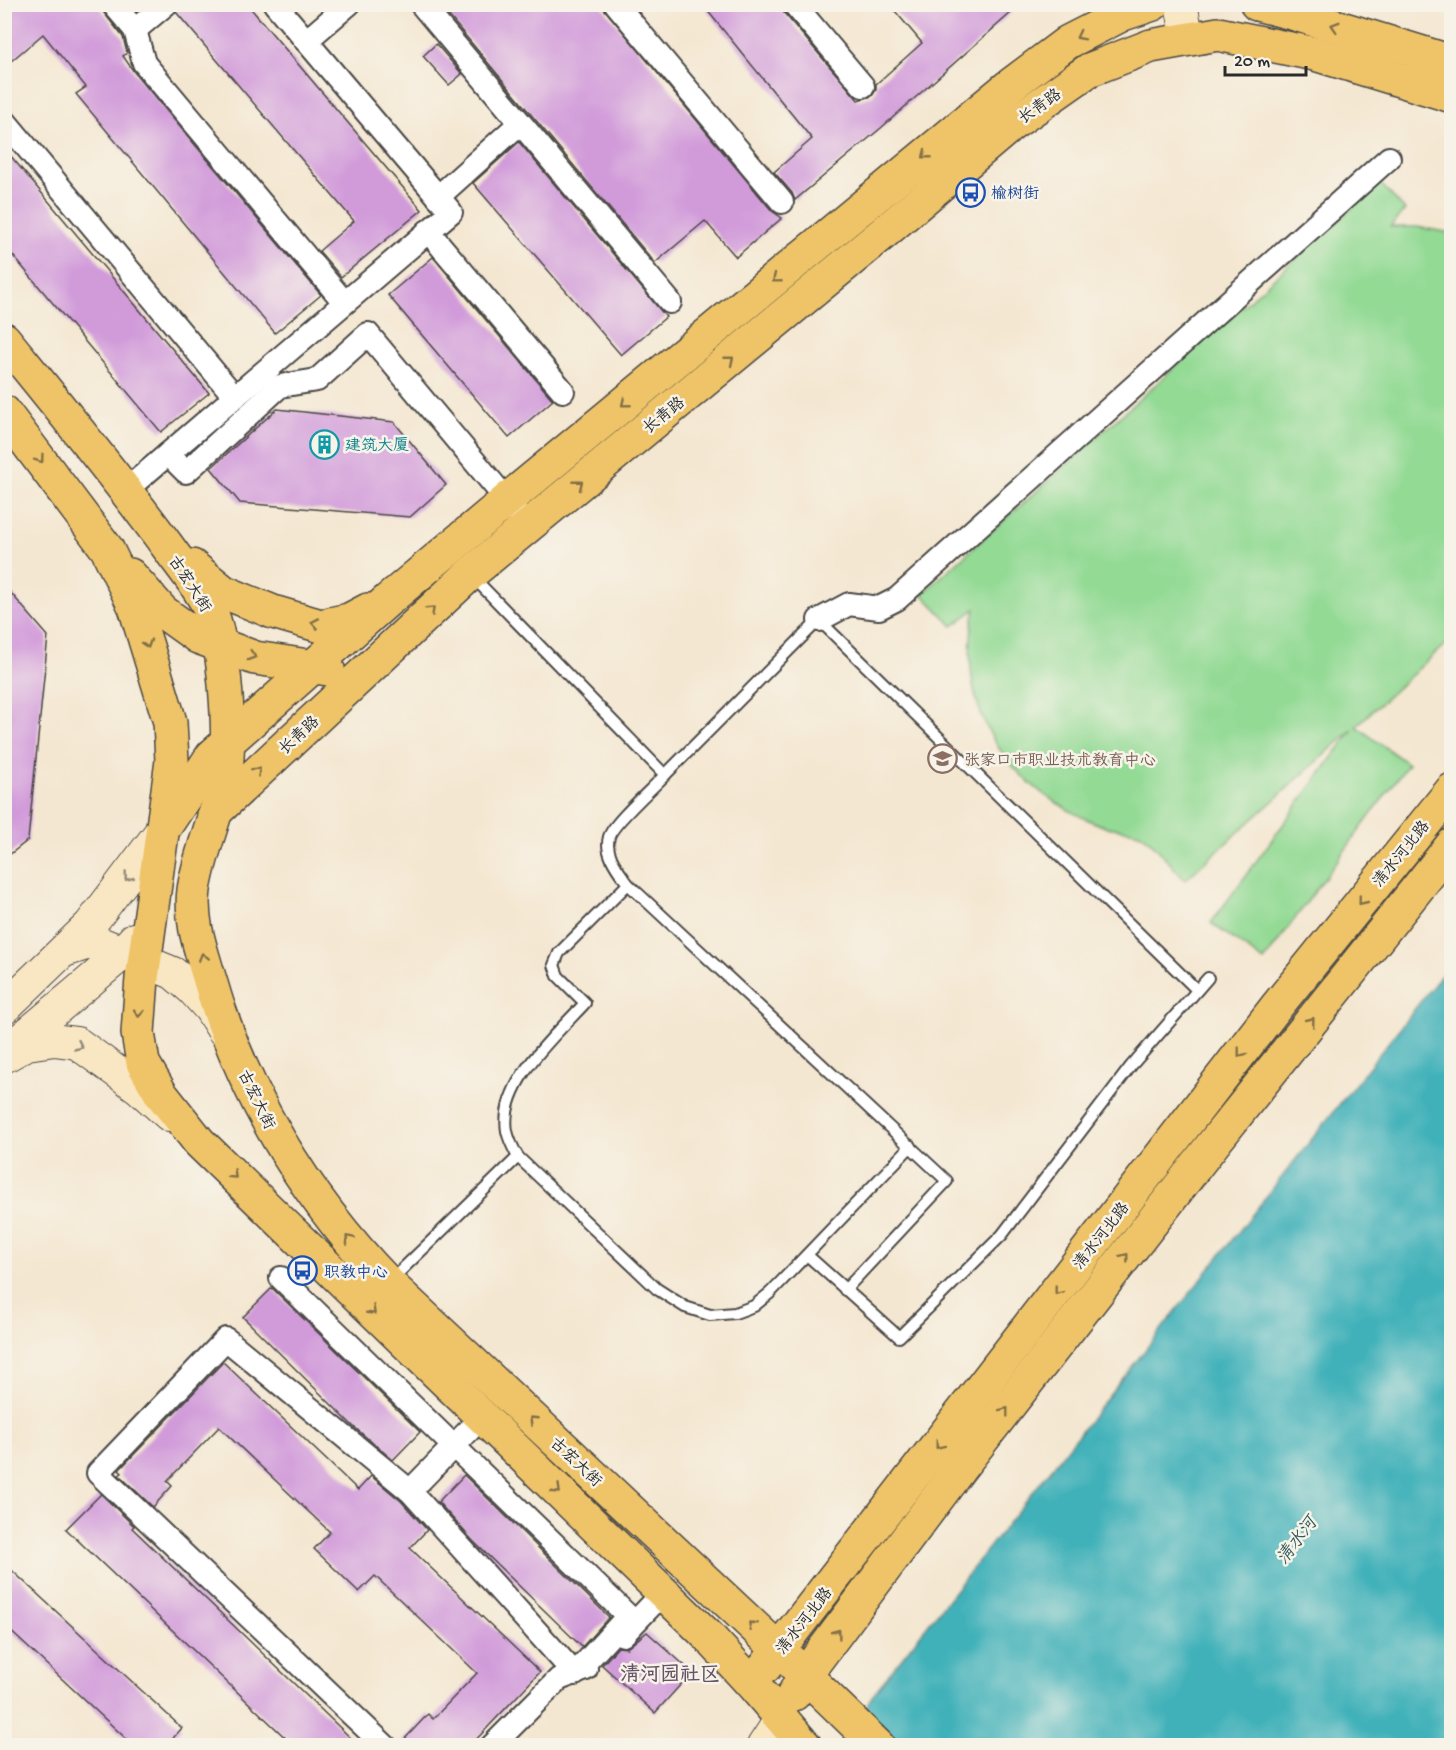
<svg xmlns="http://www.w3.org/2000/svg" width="1456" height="1750" font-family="'Gochi Hand','LXGW WenKai TC',sans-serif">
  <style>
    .green { fill: #93da94; stroke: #5f8260; stroke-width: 1.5 }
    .water { fill: #40b1b9; stroke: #366e72; stroke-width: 1.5 }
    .building { fill: #d19bda }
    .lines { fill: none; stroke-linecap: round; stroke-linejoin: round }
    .lane-casing { stroke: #494744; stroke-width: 14 }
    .street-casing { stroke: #494744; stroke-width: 26 }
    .secondary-casing { stroke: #494744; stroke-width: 34 }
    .primary-casing { stroke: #494744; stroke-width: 36 }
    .lane { stroke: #fff; stroke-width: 10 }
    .street { stroke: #fff; stroke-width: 22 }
    .secondary { stroke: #f9e7c3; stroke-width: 32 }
    .primary { stroke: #efc469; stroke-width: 33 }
    .oneway { stroke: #837047 }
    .oneway2 { stroke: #928977 }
    .labels { text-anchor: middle; stroke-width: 5; stroke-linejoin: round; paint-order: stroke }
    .street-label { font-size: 16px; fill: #2b2b2b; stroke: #f7f3e8 }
    .transit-label { font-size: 16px; fill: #164399; stroke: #f7f3e8; text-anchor: start }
    .culture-label { font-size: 16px; fill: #0d838f; stroke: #f7f3e8; text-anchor: start }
    .education-label { font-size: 16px; fill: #785e54; stroke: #f7f3e8; text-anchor: start }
    .water-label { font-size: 18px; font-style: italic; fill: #325a5d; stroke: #f7f3e8 }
    .quarter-label { font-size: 20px; font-weight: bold; fill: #655268; stroke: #f7f3e8 }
  </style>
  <rect width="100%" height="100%" fill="#f7f3e8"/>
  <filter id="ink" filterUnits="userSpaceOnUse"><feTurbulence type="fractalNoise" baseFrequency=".0167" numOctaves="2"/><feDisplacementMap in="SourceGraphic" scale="12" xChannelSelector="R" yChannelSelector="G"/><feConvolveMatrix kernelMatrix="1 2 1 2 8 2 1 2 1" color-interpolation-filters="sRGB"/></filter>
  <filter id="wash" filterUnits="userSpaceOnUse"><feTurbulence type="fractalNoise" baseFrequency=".008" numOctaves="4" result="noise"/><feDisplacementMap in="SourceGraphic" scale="24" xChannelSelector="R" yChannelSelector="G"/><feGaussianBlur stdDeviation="1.35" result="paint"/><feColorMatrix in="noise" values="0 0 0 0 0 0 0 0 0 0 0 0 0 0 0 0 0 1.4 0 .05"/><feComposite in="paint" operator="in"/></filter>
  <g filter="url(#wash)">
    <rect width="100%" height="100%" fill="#f4e7d1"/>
    <path class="green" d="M1380,183L1405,210L1390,227H1417L1451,233V639L1356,726L1408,764L1264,961L1211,923L1353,729L1185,880C1177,872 1149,837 1141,834C1129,828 1113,830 1100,825C1006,787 954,711 975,609L953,626L922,594Z"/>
    <polygon class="water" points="1451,963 1451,1745 842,1746 874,1693"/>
    <g id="blocks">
      <g class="building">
        <polygon points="4,4 97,4 123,37 127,53 123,56 134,72 321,295 275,333 76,94 86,87 43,34 4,67"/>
        <polygon points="179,4 247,4 422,210 341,277 319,251 354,221 176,12"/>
        <polygon points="439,4 600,4 772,211 782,218 736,257 705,221 655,263"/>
        <polygon points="702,4 780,4 784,13 858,100 872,96 876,90 876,84 922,43 889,4 1021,4 881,128 795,200 792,193 774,172 812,139"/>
        <polygon points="436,44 462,74 449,85 423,56"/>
        <polygon points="519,142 666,317 621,355 473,183"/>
        <polygon points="4,148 209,393 161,432 4,245"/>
        <polygon points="433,257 553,400 509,438 388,295"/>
        <polygon points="277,409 394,422 446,485 410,517 240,503 211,468"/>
        <polygon points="4,585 48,636 28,840 4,859"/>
        <polygon points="272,1288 420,1432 393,1460 353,1426 243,1317"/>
        <polygon points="223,1362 358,1490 371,1476 401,1501 427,1530 410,1548 540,1672 470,1746 398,1746 428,1714 433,1719 477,1673 375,1576 359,1592 314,1549 330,1532 219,1427 167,1481 172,1486 153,1507 119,1475 122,1473 119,1470"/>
        <polygon points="464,1475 609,1617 582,1647 473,1541 438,1502"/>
        <polygon points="101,1494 134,1526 132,1528 359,1746 294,1746 66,1529"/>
        <polygon points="4,1563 182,1728 166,1746 134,1746 4,1625"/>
        <polygon points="647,1632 692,1672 655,1713 602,1665 618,1647 627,1648"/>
      </g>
    </g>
  </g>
  <g filter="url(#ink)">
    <use href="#blocks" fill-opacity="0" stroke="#494744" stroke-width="1.5"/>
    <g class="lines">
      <defs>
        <g id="lane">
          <polyline points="472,576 665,775 819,620 1197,990"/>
          <path d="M665,775C654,787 612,824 609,837C604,854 619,871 628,884L559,953L554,965L558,976L585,1003C556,1035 499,1083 507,1131C509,1141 513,1148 518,1157L657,1289L685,1307L710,1315L735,1313L754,1306L770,1293L911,1146"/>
          <polyline points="628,884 947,1181 845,1290"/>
          <polyline points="807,1255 899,1337 1002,1235 1131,1066 1208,978"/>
          <polyline points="391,1280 518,1157"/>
        </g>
        <g id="street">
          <polyline points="113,4 135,30 144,63 344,302"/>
          <polyline points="421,4 670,302"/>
          <polyline points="616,4 782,202"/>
          <polyline points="794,4 863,86"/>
          <polyline points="135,30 166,4"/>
          <polyline points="306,41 349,4"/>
          <polyline points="4,120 235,397"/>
          <polyline points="438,197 519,124"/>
          <polyline points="428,231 563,391"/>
          <polyline points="168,454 186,472 280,386 317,380 368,334 516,511"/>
          <polyline points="126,490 451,212 275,4"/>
          <polyline points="819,620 849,604 879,608 897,599 1389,158"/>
          <polyline points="281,1278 628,1616 575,1674 410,1491 226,1339 98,1473 385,1746"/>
          <polyline points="410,1491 482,1417"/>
          <polyline points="623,1635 663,1593"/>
          <polyline points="492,1746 559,1679 586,1669"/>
        </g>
        <g id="secondary">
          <polyline points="1181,4 1188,39"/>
          <polyline points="64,951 86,944 105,945 173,973 192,989 210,1009 223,1030"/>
          <polyline points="4,1008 90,925 162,830"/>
          <polyline points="14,1045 115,960 134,939"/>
          <polyline points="4,1057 27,1044 54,1040 77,1043 139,1088 169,1115"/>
          <polyline points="763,1746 782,1717"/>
        </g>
        <g id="primary">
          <polyline points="1257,4 1292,13 1452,62"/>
          <path d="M4,339C60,408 116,476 168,547C182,567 208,597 214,620C225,657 229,720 227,759C226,771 222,784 220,796C212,828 199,857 194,890C190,919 200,947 208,974C241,1091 304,1196 388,1283L779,1650L878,1746"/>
          <polyline points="4,412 107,549 135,607 170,722 172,761 142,978 138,1033 143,1063 161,1094 199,1142 708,1636 752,1684 805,1746"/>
          <polyline points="192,566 224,592 273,612 321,626 349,620 368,610"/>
          <polyline points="130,575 163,612 198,637 255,658 328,669"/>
          <polyline points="214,813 470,574 881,235 1012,124 1089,70 1151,46 1218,34 1315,54 1452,96"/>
          <polyline points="166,825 212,756 388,600 507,500 1008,87 1068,42 1123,14 1153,4"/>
          <polyline points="765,1667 1277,1006 1452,790"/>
          <polyline points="794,1694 805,1675 960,1468 1213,1144 1452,845"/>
        </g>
      </defs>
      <use href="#lane" class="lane-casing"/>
      <use href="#street" class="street-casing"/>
      <use href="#secondary" class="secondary-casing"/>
      <use href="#primary" class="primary-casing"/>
      <use href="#lane" class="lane"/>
      <use href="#street" class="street"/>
      <use href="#secondary" class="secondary"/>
      <use href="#primary" class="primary"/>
    </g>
    <defs><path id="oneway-chevron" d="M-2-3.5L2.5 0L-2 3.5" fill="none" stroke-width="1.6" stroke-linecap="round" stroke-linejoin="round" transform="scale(1.5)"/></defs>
    <g class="oneway">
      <use href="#oneway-chevron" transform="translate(1335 26) rotate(-163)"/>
      <use href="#oneway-chevron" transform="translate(1080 36) rotate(153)"/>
      <use href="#oneway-chevron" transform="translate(926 155) rotate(141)"/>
      <use href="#oneway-chevron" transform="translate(776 279) rotate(141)"/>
      <use href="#oneway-chevron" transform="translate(730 360) rotate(-39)"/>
      <use href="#oneway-chevron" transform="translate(625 403) rotate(141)"/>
      <use href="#oneway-chevron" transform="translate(40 459) rotate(54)"/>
      <use href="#oneway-chevron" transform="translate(579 484) rotate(-39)"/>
      <use href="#oneway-chevron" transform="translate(431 610) rotate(-43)"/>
      <use href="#oneway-chevron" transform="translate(315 623) rotate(-169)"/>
      <use href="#oneway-chevron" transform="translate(147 644) rotate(72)"/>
      <use href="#oneway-chevron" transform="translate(252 656) rotate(17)"/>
      <use href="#oneway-chevron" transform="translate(257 771) rotate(-43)"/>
      <use href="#oneway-chevron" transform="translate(1362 901) rotate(129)"/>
      <use href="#oneway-chevron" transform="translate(203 957) rotate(-106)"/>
      <use href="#oneway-chevron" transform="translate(139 1013) rotate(95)"/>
      <use href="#oneway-chevron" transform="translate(1311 1021) rotate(-51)"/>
      <use href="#oneway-chevron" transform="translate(1241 1053) rotate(128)"/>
      <use href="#oneway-chevron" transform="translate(233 1175) rotate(44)"/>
      <use href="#oneway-chevron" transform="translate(349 1239) rotate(-131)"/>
      <use href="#oneway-chevron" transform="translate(1125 1257) rotate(-52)"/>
      <use href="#oneway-chevron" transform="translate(1058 1291) rotate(128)"/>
      <use href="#oneway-chevron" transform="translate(372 1311) rotate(44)"/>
      <use href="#oneway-chevron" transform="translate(1005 1411) rotate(-52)"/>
      <use href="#oneway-chevron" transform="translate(533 1420) rotate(-137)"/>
      <use href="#oneway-chevron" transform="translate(939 1445) rotate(128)"/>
      <use href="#oneway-chevron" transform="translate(557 1490) rotate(44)"/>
      <use href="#oneway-chevron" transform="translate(752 1625) rotate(-137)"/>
      <use href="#oneway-chevron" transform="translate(837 1633) rotate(-53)"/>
    </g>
    <g class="oneway2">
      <use href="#oneway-chevron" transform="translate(128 877) rotate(128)"/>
      <use href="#oneway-chevron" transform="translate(79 1046) rotate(25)"/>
    </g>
  </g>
  <defs>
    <symbol id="bus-ring" viewBox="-11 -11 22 22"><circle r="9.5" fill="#f7f3e8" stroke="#1a4fb4" stroke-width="1.5"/><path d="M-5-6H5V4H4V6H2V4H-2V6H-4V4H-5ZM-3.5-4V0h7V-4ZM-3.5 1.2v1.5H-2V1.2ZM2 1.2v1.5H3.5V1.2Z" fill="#1a4fb4"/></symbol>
    <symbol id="building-ring" viewBox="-11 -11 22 22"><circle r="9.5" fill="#f7f3e8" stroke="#0f9aa8" stroke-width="1.5"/><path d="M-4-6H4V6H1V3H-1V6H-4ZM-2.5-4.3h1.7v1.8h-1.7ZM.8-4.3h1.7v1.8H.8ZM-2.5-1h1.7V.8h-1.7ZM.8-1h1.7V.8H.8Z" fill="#0f9aa8"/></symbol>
    <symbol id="school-ring" viewBox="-11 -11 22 22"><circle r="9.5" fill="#f7f3e8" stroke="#8d6e63" stroke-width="1.5"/><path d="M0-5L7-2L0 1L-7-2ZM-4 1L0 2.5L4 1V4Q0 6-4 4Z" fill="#8d6e63"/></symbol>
  </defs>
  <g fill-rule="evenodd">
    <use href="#bus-ring" x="954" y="176" width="33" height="33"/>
    <use href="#building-ring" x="308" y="428" width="33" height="33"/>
    <use href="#school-ring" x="926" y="742" width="33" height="33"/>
    <use href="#bus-ring" x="286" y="1254" width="33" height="33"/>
  </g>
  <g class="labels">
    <g class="street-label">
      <text transform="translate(1039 105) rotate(-35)" y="6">长青路</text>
      <text transform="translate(663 414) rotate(-39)" y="6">长青路</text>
      <text transform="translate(191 583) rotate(57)" y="6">古宏大街</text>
      <text transform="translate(298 734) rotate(-43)" y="6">长青路</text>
      <text transform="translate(1400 853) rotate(-51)" y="6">清水河北路</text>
      <text transform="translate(258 1099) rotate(64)" y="6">古宏大街</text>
      <text transform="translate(1100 1235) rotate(-52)" y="6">清水河北路</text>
      <text transform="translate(577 1461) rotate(43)" y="6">古宏大街</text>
      <text transform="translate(803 1620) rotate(-52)" y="6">清水河北路</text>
    </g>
    <g class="transit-label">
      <text x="991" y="198">榆树街</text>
      <text x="324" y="1277">职教中心</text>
    </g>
    <g class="culture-label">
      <text x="345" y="450">建筑大厦</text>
    </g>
    <g class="education-label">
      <text x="964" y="765">张家口市职业技术教育中心</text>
    </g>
    <g class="water-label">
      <text transform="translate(1296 1540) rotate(-53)" y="6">清水河</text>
    </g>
    <g class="quarter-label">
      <text x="670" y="1680">清河园社区</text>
    </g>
  </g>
  <rect width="1456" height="1750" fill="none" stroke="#f7f3e8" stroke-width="24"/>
  <path d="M1225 66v9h81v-9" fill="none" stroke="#2b2b2b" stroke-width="3"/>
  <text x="1234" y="66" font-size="18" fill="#2b2b2b" stroke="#f7f3e8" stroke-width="4.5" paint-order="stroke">20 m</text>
</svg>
